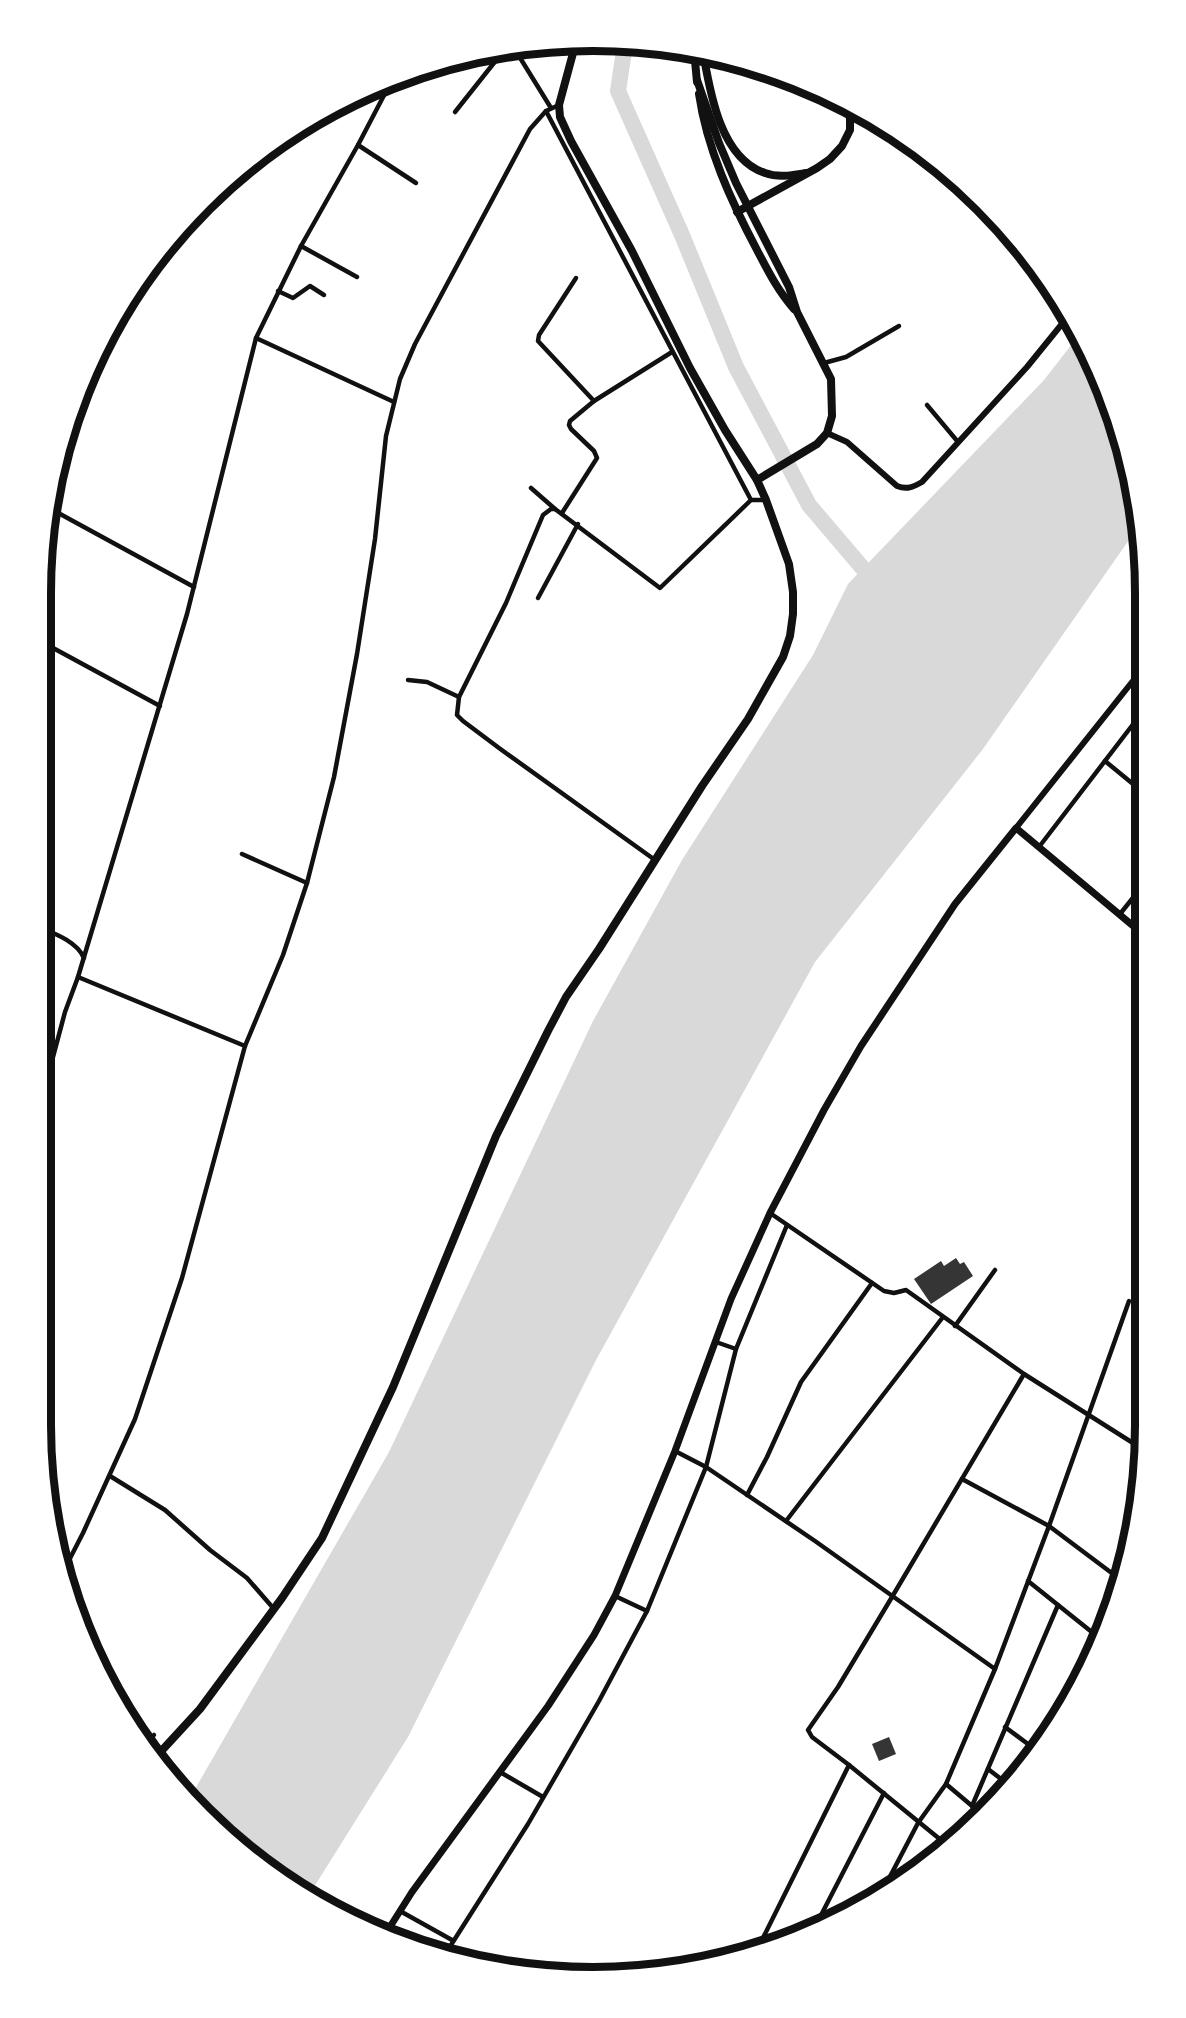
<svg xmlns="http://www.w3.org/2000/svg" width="1186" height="2018" font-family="Literata,serif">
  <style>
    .water { fill: #d9d9d9 }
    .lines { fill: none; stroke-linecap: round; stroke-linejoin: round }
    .river { stroke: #d9d9d9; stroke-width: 16 }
    .building { fill: #353535 }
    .minor { stroke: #111; stroke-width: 4.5 }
    .tertiary { stroke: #111; stroke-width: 6 }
    .secondary { stroke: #111; stroke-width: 7 }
    .primary { stroke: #111; stroke-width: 8 }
    .motorway { stroke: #111; stroke-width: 8 }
    .rim { fill: none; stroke: #111; stroke-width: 8 }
  </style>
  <rect width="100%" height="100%" fill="#fff"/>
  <polygon class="water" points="1079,335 1116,416 1138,527 983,749 815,962 595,1362 408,1737 309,1895 286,1884 191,1796 389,1452 593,1021 682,860 813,655 848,584 1044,380"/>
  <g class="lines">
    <polyline class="river" points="625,44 618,91 682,235 736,367 809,505 877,585"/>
  </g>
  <g class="building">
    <polygon points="956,1258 960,1264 964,1262 973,1276 931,1304 914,1279 941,1261 944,1266"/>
    <polygon points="889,1737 896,1754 879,1761 872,1744"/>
  </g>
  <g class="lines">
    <g class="minor">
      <polyline points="514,48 551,108"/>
      <polyline points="392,80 358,145 301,246 256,338 394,402"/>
      <polyline points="546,111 751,500"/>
      <polyline points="455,112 505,49"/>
      <polyline points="358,145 416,183"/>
      <polyline points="301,246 357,277"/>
      <polyline points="576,278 539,335 538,341 594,401"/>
      <polyline points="278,291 293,298 310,286 324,295"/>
      <polyline points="824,363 846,357 899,326"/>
      <polyline points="927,405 958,442"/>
      <polyline points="531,488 555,509 660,588 751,500 766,500"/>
      <polyline points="51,509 194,587"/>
      <polyline points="555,509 551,509 543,515 506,603 459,697 457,715 463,721 499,748 655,860"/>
      <polyline points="562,513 597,458 594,451 571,429 569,425 570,421 594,401 672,352"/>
      <polyline points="538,598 578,524"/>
      <polyline points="42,642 160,706"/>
      <polyline points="408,680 427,682 459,697"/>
      <polyline points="1105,761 1144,793"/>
      <polyline points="1039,847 1144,710"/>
      <polyline points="242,854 307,883"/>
      <polyline points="1120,914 1144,884"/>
      <path d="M41,928C56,934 77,942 84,958"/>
      <polyline points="78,977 187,614 256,338"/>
      <polyline points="41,1102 65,1012 78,977 245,1046"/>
      <polyline points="770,1213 884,1291 894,1293 906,1290 1024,1374 1144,1450"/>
      <polyline points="955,1326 995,1270"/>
      <polyline points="716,1342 736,1349"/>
      <polyline points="675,1451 706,1467 815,1541 995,1669"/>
      <polyline points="110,1476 165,1510 210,1550 247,1578 274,1609"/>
      <polyline points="962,1479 1049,1526 1121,1580"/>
      <polyline points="747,1495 767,1457 801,1382 872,1283"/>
      <polyline points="786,1521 943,1317"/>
      <polyline points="64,1570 83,1533 135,1419 182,1278 245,1046 283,955 307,883 334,777 357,654 375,539 386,436 400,379 415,344 530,129 546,111 559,105"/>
      <polyline points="1112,1573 1128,1545"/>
      <polyline points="1028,1581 1098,1637"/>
      <polyline points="615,1596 647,1611"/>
      <polyline points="1076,1684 1120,1579"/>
      <polyline points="1005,1727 1036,1750"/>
      <polyline points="145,1744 154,1735"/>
      <polyline points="988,1769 1005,1782"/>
      <polyline points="500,1772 543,1797"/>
      <polyline points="946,1784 978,1811"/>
      <polyline points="972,1806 1058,1605"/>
      <polyline points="947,1845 849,1765 812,1737 808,1730 838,1687 892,1597 1024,1374"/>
      <polyline points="939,1853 944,1842"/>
      <polyline points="884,1888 918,1823 946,1784 995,1669 1049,1526 1129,1301"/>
      <polyline points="400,1911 452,1940"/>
      <polyline points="817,1923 884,1793"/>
      <polyline points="757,1950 849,1765"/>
      <polyline points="444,1956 528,1824 599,1701 647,1611 706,1467 736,1349 787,1225"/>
    </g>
    <g class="tertiary">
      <path d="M827,433L847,442L897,486C907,490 913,487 922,482L1027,367L1070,314"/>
      <polyline points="1016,828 1144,667"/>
    </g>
    <polyline class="secondary" points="388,1930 412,1892 548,1706 594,1635 615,1596 675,1451 731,1299 770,1213 824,1110 861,1046 955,904 1016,828 1144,935"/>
    <g class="primary">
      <polyline points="694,50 697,82"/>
      <polyline points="697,80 719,143 736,183 789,287 797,312 831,379 832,416 827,433 817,444 757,480"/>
      <path d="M699,94C707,149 731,201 757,250C768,271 778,291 794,309"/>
      <polyline points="154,1759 200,1709 282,1598 322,1538 393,1387 496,1136 548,1031 566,997 599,949 702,786 748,719 783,657 790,636 793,614 793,592 789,564 766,500 757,480 725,430 690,368 632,251 571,141 560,117 559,105 576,42"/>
    </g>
    <g class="motorway">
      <path d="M703,52C710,92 720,158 765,173C779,178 793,175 806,173"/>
      <polyline points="737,212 817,168 830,159 842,146 850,130 850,107"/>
    </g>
  </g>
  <path d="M0 0H1186V2018H0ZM593 51H593A542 542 0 0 1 1135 593V1425A542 542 0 0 1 593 1967H593A542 542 0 0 1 51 1425V593A542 542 0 0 1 593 51Z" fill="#fff" fill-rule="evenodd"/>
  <path class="rim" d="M593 51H593A542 542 0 0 1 1135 593V1425A542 542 0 0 1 593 1967H593A542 542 0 0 1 51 1425V593A542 542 0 0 1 593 51Z"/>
</svg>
